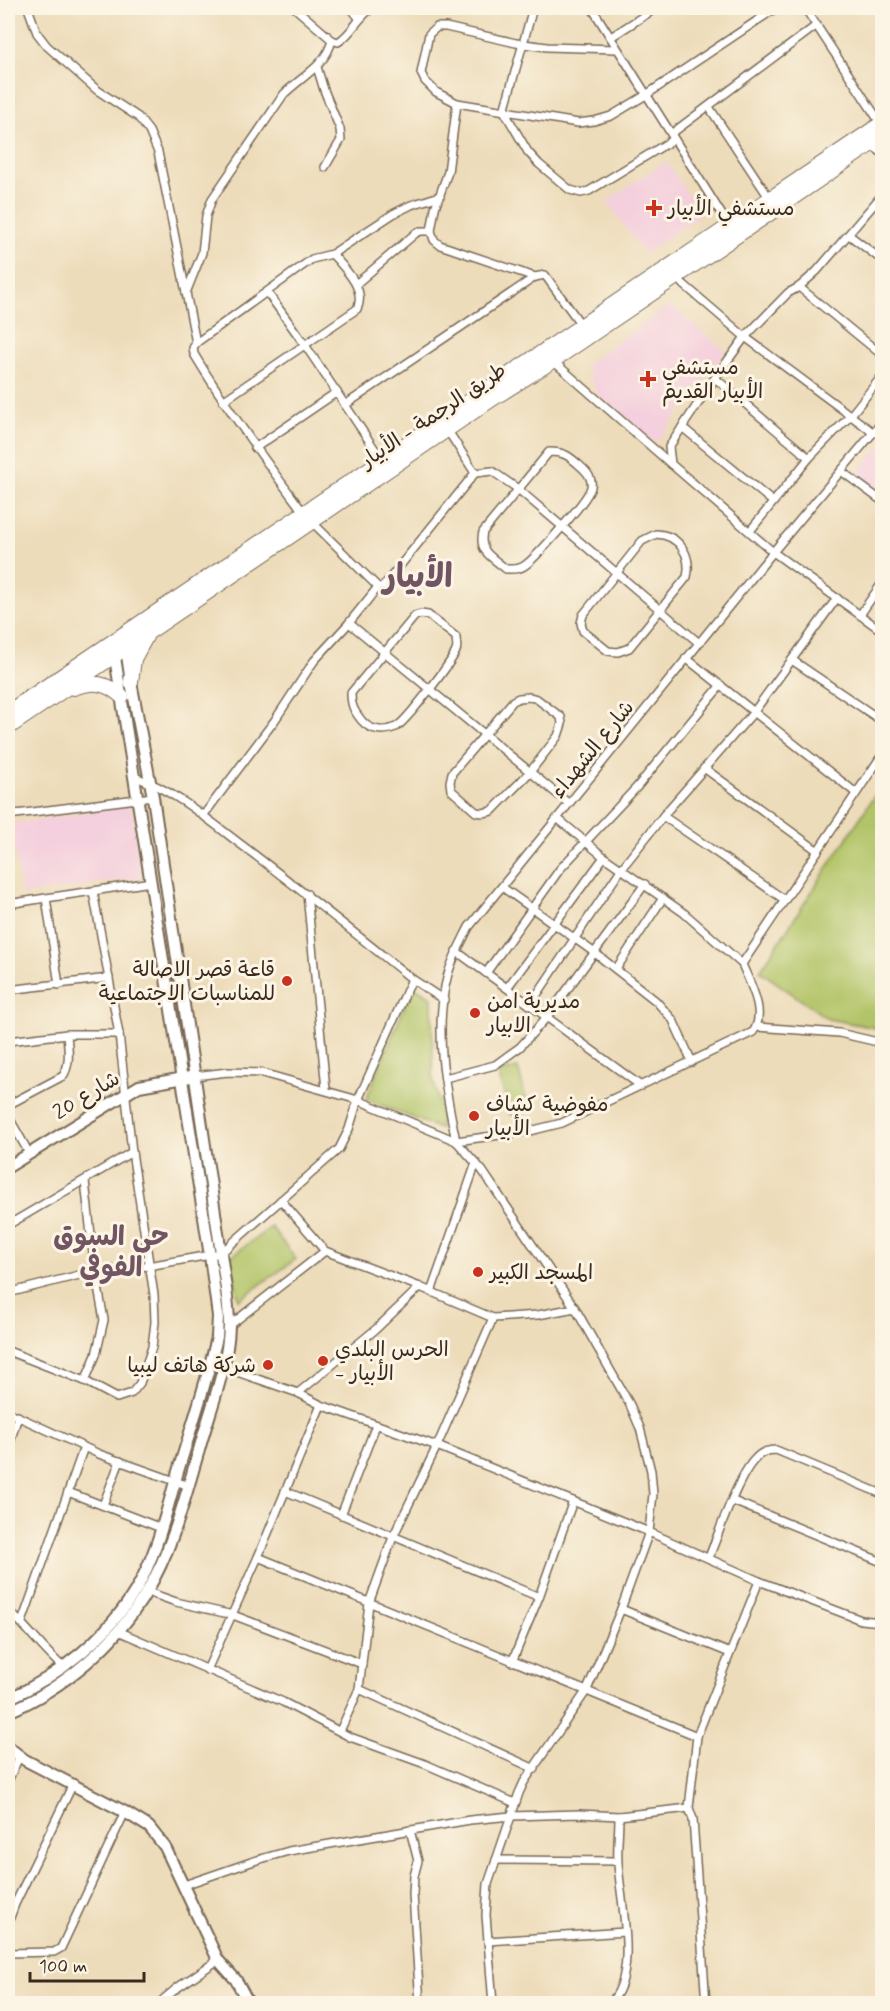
<svg xmlns="http://www.w3.org/2000/svg" width="890" height="2011" font-family="Mynerve,'Playpen Sans Arabic',sans-serif">
  <style>
    .built { fill: #f4cfdd }
    .green { fill: #b2c468; stroke: #767743; stroke-width: 1.5 }
    .lines { fill: none; stroke-linecap: round; stroke-linejoin: round }
    .street-casing { stroke: #796855; stroke-width: 10 }
    .secondary-casing { stroke: #796855; stroke-width: 14 }
    .highway-casing { stroke: #796855; stroke-width: 16 }
    .street { stroke: #fff; stroke-width: 7 }
    .secondary { stroke: #fff; stroke-width: 10 }
    .highway { stroke: #fff; stroke-width: 14 }
    .poi-dot { fill: #c8321e; stroke: #fcf5e5; stroke-width: 2 }
    .labels { text-anchor: middle; stroke-width: 6; stroke-linejoin: round; paint-order: stroke }
    .poi-label { font-size: 21px; fill: #3b2a1e; stroke: #fcf5e5; text-anchor: start }
    .street-label { font-size: 21px; fill: #3b2a1e; stroke: #fcf5e5 }
    .district-label { font-size: 27px; font-weight: bold; fill: #715563; stroke: #fcf5e5 }
    .town-label { font-size: 33px; font-weight: bold; fill: #715563; stroke: #fcf5e5 }
  </style>
  <rect width="100%" height="100%" fill="#fcf5e5"/>
  <filter id="ink" filterUnits="userSpaceOnUse"><feTurbulence type="fractalNoise" baseFrequency=".0167" numOctaves="2"/><feDisplacementMap in="SourceGraphic" scale="12" xChannelSelector="R" yChannelSelector="G"/><feConvolveMatrix kernelMatrix="1 2 1 2 8 2 1 2 1" color-interpolation-filters="sRGB"/></filter>
  <filter id="wash" filterUnits="userSpaceOnUse"><feTurbulence type="fractalNoise" baseFrequency=".008" numOctaves="4" result="noise"/><feDisplacementMap in="SourceGraphic" scale="24" xChannelSelector="R" yChannelSelector="G"/><feGaussianBlur stdDeviation="1.35" result="paint"/><feColorMatrix in="noise" values="0 0 0 0 0 0 0 0 0 0 0 0 0 0 0 0 0 1.4 0 .05"/><feComposite in="paint" operator="in"/></filter>
  <g filter="url(#wash)">
    <rect width="100%" height="100%" fill="#eddcba"/>
    <g class="built">
      <polygon points="666,161 701,215 644,254 607,201"/>
      <polygon points="670,305 726,351 656,443 597,394 585,365"/>
      <polygon points="882,444 882,495 855,476"/>
      <polygon points="131,806 142,877 22,895 11,824"/>
    </g>
    <g class="green">
      <polygon points="882,784 882,1029 828,1019 760,971"/>
      <polygon points="416,988 432,997 433,1078 442,1114 440,1129 366,1099 411,991"/>
      <polygon points="518,1068 529,1110 510,1115 498,1073"/>
      <polygon points="271,1227 296,1259 239,1300 229,1258"/>
    </g>
  </g>
  <g filter="url(#ink)">
    <g class="lines">
      <defs>
        <g id="street">
          <polyline points="28,8 37,33 47,46 97,90 138,117 149,131 158,152 161,167 196,343"/>
          <path d="M295,8L332,40L338,42C351,35 358,17 372,8"/>
          <polyline points="351,8 359,18"/>
          <polyline points="533,8 504,111 528,152 539,164 570,190 581,193 589,191 674,139"/>
          <polyline points="592,8 729,226"/>
          <polyline points="805,8 881,124"/>
          <polyline points="611,37 656,8"/>
          <polyline points="617,49 547,47 516,43 446,27 437,27 429,34 421,73 425,81 436,92 457,103 578,123 594,121 611,116 646,95 776,8"/>
          <polyline points="317,67 324,90 340,129 341,140 325,167"/>
          <polyline points="457,103 448,172 435,208 431,231 434,240 440,245 535,277 545,275 582,326"/>
          <polyline points="709,107 770,199"/>
          <polyline points="671,134 817,25"/>
          <polyline points="872,145 882,153"/>
          <polyline points="849,235 882,260"/>
          <polyline points="675,277 745,337 715,378 669,447 671,464 773,552 882,631"/>
          <polyline points="356,284 416,233 421,231 431,231"/>
          <polyline points="799,287 882,355"/>
          <polyline points="267,292 305,345 382,460"/>
          <path d="M186,293L202,253L206,216L212,199L284,94C302,76 326,66 332,40"/>
          <polyline points="553,361 671,464"/>
          <polyline points="715,378 809,458"/>
          <path d="M223,401L357,309C367,289 344,268 332,254"/>
          <polyline points="345,405 535,277"/>
          <polyline points="682,427 773,502"/>
          <polyline points="448,431 475,473 492,471 518,489 699,643"/>
          <polyline points="874,433 745,337 788,293 799,287 817,271 882,195"/>
          <polyline points="255,448 337,392"/>
          <path d="M549,452C563,452 568,455 578,464C585,470 593,477 591,487C589,499 535,559 524,566C518,570 512,569 506,569C492,557 478,552 483,532Z"/>
          <polyline points="841,471 882,501"/>
          <path d="M304,513C265,461 227,409 194,354L193,348L196,343L312,259L332,254L393,214L411,205L440,196"/>
          <polyline points="311,521 378,587 382,588 475,473"/>
          <polyline points="750,531 809,458 851,415 882,376"/>
          <path d="M656,534C679,535 692,555 687,577L629,648L618,652L608,651L583,631L581,623L583,615L642,541Z"/>
          <path d="M421,614L428,615L456,637C456,642 458,647 456,651C451,663 406,722 396,727C384,732 371,731 362,721C354,711 351,706 351,693L415,616Z"/>
          <polyline points="860,615 882,583"/>
          <polyline points="349,623 568,803"/>
          <polyline points="686,658 856,793"/>
          <polyline points="792,660 882,721"/>
          <polygon points="530,697 537,699 561,717 562,724 558,736 530,772 492,811 483,813 476,812 451,790 450,782 452,773 513,701 519,698"/>
          <polyline points="704,768 818,851"/>
          <path d="M135,777C174,790 210,821 243,846C300,889 356,934 412,979"/>
          <polyline points="8,815 153,797"/>
          <polyline points="203,816 275,720 314,661 349,623 378,587"/>
          <polyline points="663,816 785,900"/>
          <polyline points="557,818 604,857 684,913 742,964"/>
          <polyline points="502,887 595,953 656,1001 673,1020 692,1062"/>
          <polyline points="93,891 151,882"/>
          <polyline points="307,894 326,1089"/>
          <polyline points="8,904 46,898"/>
          <polyline points="456,951 641,1086"/>
          <polyline points="616,969 663,898"/>
          <polyline points="486,973 560,869 637,787 721,685"/>
          <polyline points="507,988 604,857"/>
          <polyline points="8,990 109,978"/>
          <polyline points="530,1005 622,868 667,811 753,713 837,598"/>
          <polyline points="757,1027 839,1033 882,1043"/>
          <polyline points="8,1041 67,1034"/>
          <polyline points="194,1076 228,1072 262,1073 358,1100 456,1141 482,1170 575,1308 630,1405 640,1428 651,1471 653,1494 649,1532 621,1609 587,1690 524,1782 519,1793 488,1884 486,1915 493,2004"/>
          <polyline points="445,1078 495,1065 520,1047 547,1017 645,884"/>
          <path d="M8,1105L63,1076C71,1064 68,1048 67,1034H119"/>
          <polyline points="8,1116 29,1153"/>
          <path d="M456,1141C445,1088 433,1028 448,974C453,957 461,943 469,927L773,552L882,422"/>
          <path d="M456,1141L530,1131L562,1123L753,1032C767,1012 750,984 742,964L882,755"/>
          <polyline points="85,1181 95,1271 104,1320 96,1355 85,1381"/>
          <polyline points="281,1200 325,1251 420,1287 493,1318 538,1315 575,1308"/>
          <polyline points="8,1225 132,1152"/>
          <polyline points="431,1292 476,1163"/>
          <polyline points="8,1293 95,1271 148,1266 221,1253 339,1149 349,1129 358,1100 412,979 444,1000"/>
          <polyline points="229,1326 325,1251"/>
          <polyline points="8,1351 85,1381 117,1398 132,1393 140,1383 152,1347 155,1322 154,1295 132,1152 119,1034 93,891 46,898 59,985"/>
          <polyline points="211,1363 298,1393 321,1405 437,1446 649,1532 759,1581 861,1620 882,1622"/>
          <polyline points="298,1393 376,1329 420,1287"/>
          <polyline points="8,1412 99,1454 189,1486"/>
          <polyline points="8,1449 18,1416"/>
          <polyline points="285,1491 539,1597"/>
          <polyline points="68,1492 161,1528"/>
          <polyline points="733,1501 882,1562"/>
          <polyline points="103,1505 120,1461"/>
          <polyline points="341,1515 376,1425"/>
          <polyline points="258,1557 697,1736"/>
          <path d="M709,1557C719,1533 738,1476 755,1459C761,1452 767,1450 776,1450L882,1494"/>
          <polyline points="145,1591 176,1602 233,1615 362,1664"/>
          <polyline points="621,1609 730,1653"/>
          <path d="M8,1610C28,1628 43,1650 64,1668"/>
          <polyline points="22,1622 84,1447"/>
          <polyline points="118,1631 283,1702 350,1737 425,1764 515,1803"/>
          <polyline points="512,1662 539,1597 573,1501"/>
          <polyline points="207,1670 258,1557 321,1405"/>
          <polyline points="359,1689 535,1769"/>
          <polyline points="340,1731 359,1689 369,1603 393,1537 437,1446 493,1318"/>
          <polyline points="8,1781 18,1759"/>
          <polyline points="689,1808 693,1819 706,2004"/>
          <polyline points="410,1830 418,1861 414,1876 413,1894 420,2004"/>
          <polyline points="496,1860 617,1861"/>
          <polyline points="184,1885 257,1860 289,1851 470,1820 511,1816 579,1814 619,1816 689,1808 697,1736 759,1581"/>
          <polyline points="8,1923 15,1904 73,1784"/>
          <polyline points="488,1941 625,1932"/>
          <polyline points="8,1953 54,1952 61,1948 125,1812"/>
          <polyline points="158,2004 177,1988 218,1960"/>
          <path d="M609,2004C640,1977 620,1900 618,1863C617,1848 619,1832 619,1816"/>
        </g>
        <g id="secondary">
          <polyline points="8,1167 139,1086 190,1077"/>
          <path d="M8,1699C59,1676 108,1637 137,1588C158,1551 167,1508 179,1468C192,1425 207,1381 217,1337L218,1316L210,1256L114,651"/>
          <path d="M8,1712C64,1688 116,1644 147,1591C173,1548 185,1497 199,1450C210,1410 228,1367 229,1326C229,1302 224,1277 221,1253L153,797L131,682L125,642"/>
          <polyline points="8,1747 25,1760 125,1812 149,1827 165,1847 218,1960 236,1980 249,2004"/>
        </g>
        <g id="highway">
          <polyline points="131,682 134,659 146,637"/>
          <path d="M74,688C94,681 106,682 122,697"/>
          <polyline points="8,712 882,123"/>
          <polyline points="8,728 494,398 553,361 882,137"/>
        </g>
      </defs>
      <use href="#street" class="street-casing"/>
      <use href="#secondary" class="secondary-casing"/>
      <use href="#highway" class="highway-casing"/>
      <use href="#street" class="street"/>
      <use href="#secondary" class="secondary"/>
      <use href="#highway" class="highway"/>
    </g>
  </g>
  <g class="poi-dot">
    <path d="M651 199h6v6h6v6h-6v6h-6v-6h-6v-6h6z"/>
    <path d="M645 370h6v6h6v6h-6v6h-6v-6h-6v-6h6z"/>
    <circle cx="287" cy="981" r="6"/>
    <circle cx="475" cy="1013" r="6"/>
    <circle cx="474" cy="1116" r="6"/>
    <circle cx="478" cy="1272" r="6"/>
    <circle cx="323" cy="1361" r="6"/>
    <circle cx="268" cy="1365" r="6"/>
  </g>
  <g class="labels">
    <g class="poi-label">
      <text x="668" y="215">مستشفي الأبيار</text>
      <text x="662" y="374">مستشفي<tspan x="662" dy="24">الأبيار القديم</tspan></text>
      <text x="275" y="976" text-anchor="end">قاعة قصر الاصالة<tspan x="275" dy="24">للمناسبات الاجتماعية</tspan></text>
      <text x="487" y="1008">مديرية امن<tspan x="487" dy="24">الابيار</tspan></text>
      <text x="486" y="1111">مفوضية كشاف<tspan x="486" dy="24">الأبيار</tspan></text>
      <text x="490" y="1279">المسجد الكبير</text>
      <text x="335" y="1356">الحرس البلدي<tspan x="335" dy="24">- الأبيار</tspan></text>
      <text x="256" y="1372" text-anchor="end">شركة هاتف ليبيا</text>
    </g>
    <g class="street-label">
      <text transform="translate(433 415) rotate(-34)" y="7">طريق الرجمة - الأبيار</text>
      <text transform="translate(592 749) rotate(-51)" y="7">شارع الشهداء</text>
      <text transform="translate(86 1095) rotate(-31)" y="7">شارع 20</text>
    </g>
    <g class="district-label">
      <text x="111" y="1245">حي السوق<tspan x="111" dy="31">الفوفي</tspan></text>
    </g>
    <g class="town-label">
      <text x="418" y="587">الأبيار</text>
    </g>
  </g>
  <rect width="890" height="2011" fill="none" stroke="#fcf5e5" stroke-width="30"/>
  <path d="M30 1972v9h114v-9" fill="none" stroke="#3b2a1e" stroke-width="3"/>
  <text x="39" y="1972" font-size="18" fill="#3b2a1e" stroke="#fcf5e5" stroke-width="4.5" paint-order="stroke">100 m</text>
</svg>
